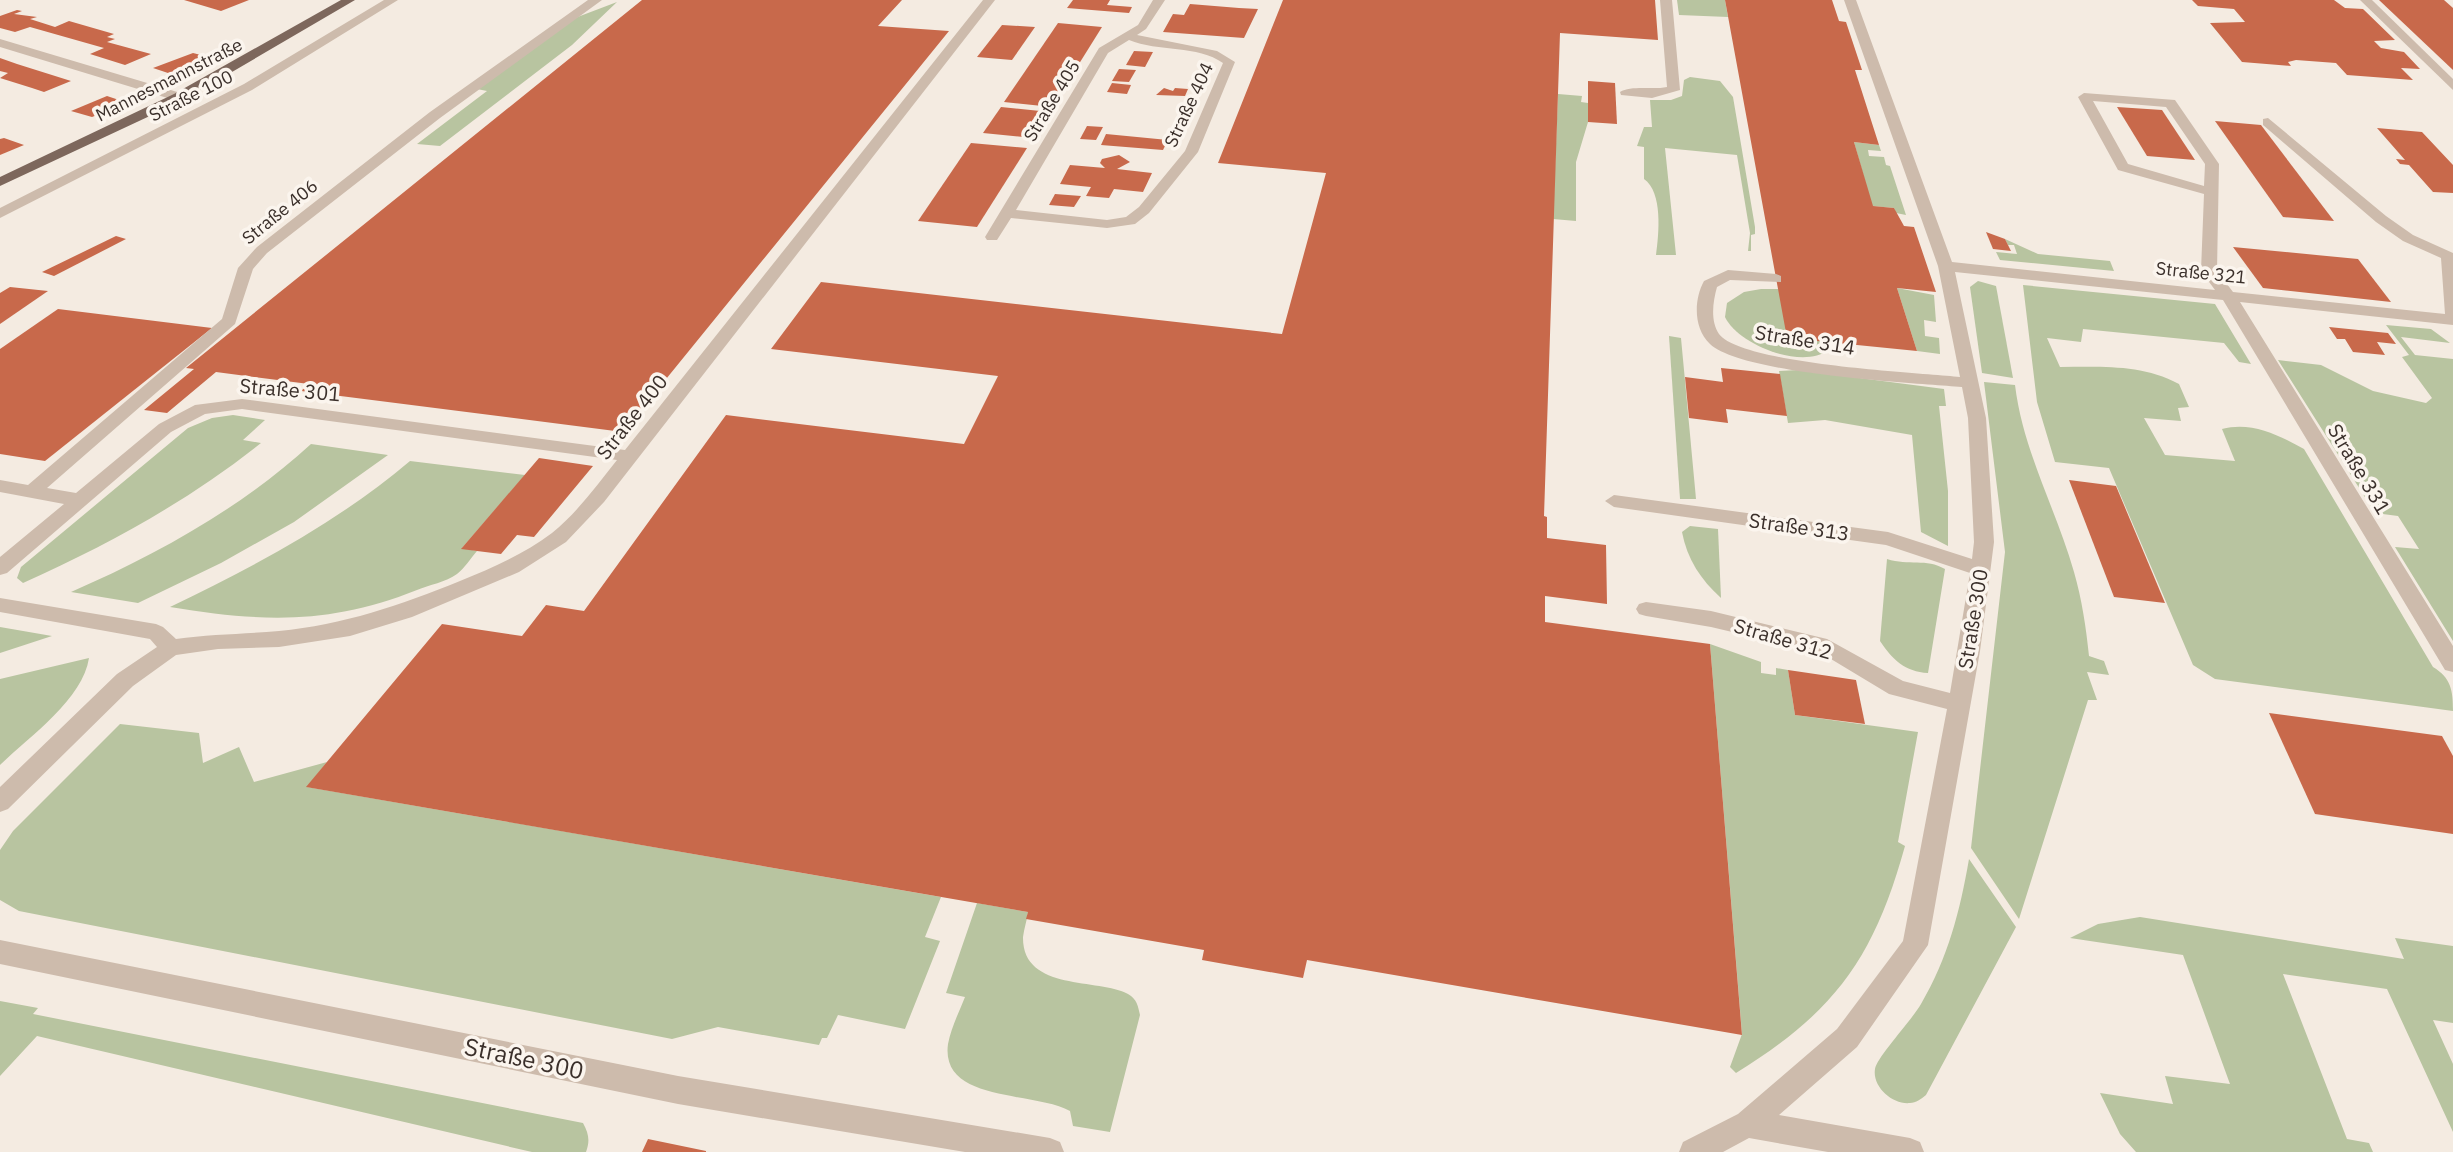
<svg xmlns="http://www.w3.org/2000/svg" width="2453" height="1152" font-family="'IBM Plex Sans',sans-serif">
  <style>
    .green { fill: #b8c4a0 }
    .building { fill: #c8694b }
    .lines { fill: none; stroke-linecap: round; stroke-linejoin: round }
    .minor { fill: #cdbbac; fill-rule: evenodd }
    .major { fill: #7d675c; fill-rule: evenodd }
    .labels { text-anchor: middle; stroke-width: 7; stroke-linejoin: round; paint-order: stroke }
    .far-street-label { font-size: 18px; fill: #3b302b; stroke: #fbf5ee }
    .street-label { font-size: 20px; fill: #3b302b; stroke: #fbf5ee }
    .near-street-label { font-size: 24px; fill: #3b302b; stroke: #fbf5ee }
  </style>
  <rect width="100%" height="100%" fill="#f4ebe1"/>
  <g class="green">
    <polygon points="1677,0 1725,0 1728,17 1679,15"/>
    <polygon points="617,2 572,45 440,146 417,144 487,91 477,89 567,21"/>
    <path d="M1690,77L1720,81L1733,97L1755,227V234L1751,235V251H1748L1750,233L1737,155L1665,148L1676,255H1656C1659,234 1663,192 1644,179V147L1637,146L1644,127H1652L1650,100H1671L1682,96L1684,80Z"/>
    <polygon points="1558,94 1582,96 1581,102 1588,103 1588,122 1576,162 1576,221 1553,219"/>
    <polygon points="1854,142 1879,145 1881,151 1868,150 1869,156 1884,157 1886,165 1890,166 1906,215 1896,213 1894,208 1872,206"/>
    <polygon points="2005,239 2038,254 2110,261 2114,271 2000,260 1996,252 2017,254 2014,245 2008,245"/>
    <polygon points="1978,281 1996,286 2013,378 1982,373 1970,287"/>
    <path d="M2023,285L2215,304L2251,364L2239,362L2224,343L2083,329L2081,342L2047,338L2060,367C2102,367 2141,364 2179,384L2189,407L2178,408L2181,421L2144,418L2165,455L2235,461L2222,429C2251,421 2279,435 2304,449L2433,667C2451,678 2453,690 2453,711L2215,679L2193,665L2109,468L2055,462L2037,402Z"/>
    <polygon points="1897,288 1934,295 1936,322 1924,320 1925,336 1939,338 1940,354 1917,351"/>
    <path d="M1761,289H1778L1831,342L1828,350C1803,370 1738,345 1725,317L1727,303L1744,292Z"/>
    <polygon points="2386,325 2431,329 2450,343 2401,337 2415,355 2453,359 2453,641 2395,547 2419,549 2398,516 2375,513 2278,360 2321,365 2373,391 2426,403 2432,398 2402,357 2409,355"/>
    <polygon points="1669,336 1681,338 1696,499 1680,499"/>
    <polygon points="1798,370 1944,389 1946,406 1939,406 1948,491 1948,546 1921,532 1912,435 1825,420 1788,423 1779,371"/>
    <path d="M1984,382L2015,385C2023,451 2056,509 2074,572C2082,600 2086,627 2089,656L2104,661L2109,675L2087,672L2097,700H2088L2019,919L1971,848L2005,552Z"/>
    <path d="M233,415L265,420L243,440L261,443C188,501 108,545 23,583L17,578L21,567L188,428L212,418Z"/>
    <path d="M311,444L388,455L294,522L221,563L138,603L71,592C158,554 241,508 311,444Z"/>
    <path d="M410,461L525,475L462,548L477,551C471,558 464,569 457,574C446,582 429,585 417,590C330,625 261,622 170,607C255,566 338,522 410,461Z"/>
    <path d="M1690,526L1718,529L1721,598C1701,580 1687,559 1682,532Z"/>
    <path d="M1887,559C1909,566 1926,558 1945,569L1928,673C1905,672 1892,659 1880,641Z"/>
    <polygon points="0,627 52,636 0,653"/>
    <path d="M1710,644L1761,662V673L1776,675V668L1788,670L1795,715L1918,732L1898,842L1905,846C1874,958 1835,1012 1736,1073L1730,1067L1742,1034Z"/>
    <path d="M89,658C83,699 29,737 0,765V679Z"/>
    <polygon points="120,724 199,733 203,763 239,747 254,782 327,762 307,787 941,897 925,937 940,941 905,1029 838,1015 827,1038 822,1038 819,1045 718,1027 672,1039 19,911 0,900 0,850 13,831"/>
    <path d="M1969,859L2016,927L1926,1095C1921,1099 1916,1103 1910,1103C1893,1105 1872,1087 1875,1069C1877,1057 1912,1020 1921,1004C1948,958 1960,911 1969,859Z"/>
    <path d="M977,903L1028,912C1027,920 1024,929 1023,937C1022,992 1099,978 1128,994C1137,999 1138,1006 1140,1015L1110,1132L1073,1126L1070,1111C1034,1091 940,1103 948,1044C951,1028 959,1012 965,997L946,993Z"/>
    <polygon points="2140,917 2404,959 2395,938 2453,946 2453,1023 2433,1020 2453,1064 2453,1132 2387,989 2283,974 2347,1139 2369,1143 2373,1152 2136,1152 2120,1134 2100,1093 2173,1104 2165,1076 2230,1084 2183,955 2070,938 2098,924"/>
    <path d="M0,1001L38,1008L33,1014L583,1123C589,1134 590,1141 586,1152H532L37,1036L0,1076Z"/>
  </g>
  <g class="building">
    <polygon points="184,0 249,0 221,11"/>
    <polygon points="642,0 902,0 878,26 949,31 623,432 301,391 309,384 216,372 167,413 144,410 194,369 186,368"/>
    <polygon points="1073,0 1110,0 1107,5 1132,7 1129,13 1067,8"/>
    <polygon points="1283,0 1655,0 1658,40 1560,33 1544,516 1547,517 1547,538 1606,545 1607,604 1545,596 1545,622 1710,644 1742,1035 1307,960 1303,978 1202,960 1204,950 1026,919 1028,912 306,787 442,624 522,636 546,605 584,611 726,415 964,444 998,376 771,349 821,282 1282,334 1326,173 1218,163"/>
    <polygon points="1725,0 1832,0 1839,21 1846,22 1862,70 1855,70 1879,145 1854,142 1873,206 1894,208 1904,226 1914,227 1936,292 1897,288 1917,351 1787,338"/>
    <polygon points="2192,0 2334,0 2345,8 2363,9 2395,40 2374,41 2381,48 2404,52 2420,69 2401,68 2413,80 2347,75 2336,63 2296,60 2288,62 2291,66 2242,62 2210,23 2245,22 2234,9 2198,6"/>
    <polygon points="2379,0 2444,0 2453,8 2453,70"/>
    <polygon points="1190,4 1239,8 1258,9 1244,38 1163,32 1173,14 1184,15"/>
    <polygon points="17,10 22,11 14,14 37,17 30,19 55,27 69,21 114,34 107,37 115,39 107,42 151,54 125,65 90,54 104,48 30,27 15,32 0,28 0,16"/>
    <polygon points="1058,23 1102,27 1052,107 1004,102"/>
    <polygon points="1002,25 1035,27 1012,60 977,57"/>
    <polygon points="1134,51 1153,52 1145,67 1126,65"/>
    <polygon points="193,53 205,56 191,62 203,66 177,76 153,68"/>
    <polygon points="0,58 17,64 71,81 44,92 32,88 0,78 8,73 0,71"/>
    <polygon points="1119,69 1136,70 1129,82 1112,81"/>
    <polygon points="1588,81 1615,83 1617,124 1588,122"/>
    <polygon points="1112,83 1131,85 1127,94 1107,92"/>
    <polygon points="1164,88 1173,91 1175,88 1188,89 1185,96 1156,95"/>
    <polygon points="107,96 128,103 92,117 71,111"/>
    <polygon points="1001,107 1050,112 1033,138 983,133"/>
    <polygon points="2117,107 2162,110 2195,160 2147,156"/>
    <polygon points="2215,121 2261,125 2334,221 2283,217"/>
    <polygon points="1087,126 1103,127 1096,140 1080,139"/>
    <polygon points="2377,128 2422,132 2453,165 2453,193 2433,192 2409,165 2400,164 2396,159 2405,160"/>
    <polygon points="1106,134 1168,140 1163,150 1101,145"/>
    <polygon points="4,138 24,145 0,155 0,139"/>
    <polygon points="971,143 1027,148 977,227 918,221"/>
    <polygon points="1119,155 1130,162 1117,169 1152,173 1143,192 1114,189 1109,198 1086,196 1091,187 1060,184 1070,165 1105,168 1100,163 1102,159"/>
    <polygon points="1055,194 1081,196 1074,207 1049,205"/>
    <polygon points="1986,232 2005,239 2011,251 1993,249"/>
    <polygon points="116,236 126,239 54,276 42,272"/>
    <polygon points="2233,247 2358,259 2391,302 2263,288"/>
    <polygon points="10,287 48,291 0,324 0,293"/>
    <polygon points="58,309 212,328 45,461 0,454 0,349"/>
    <polygon points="2329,327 2388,333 2396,344 2377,342 2385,355 2353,352 2345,339 2337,339"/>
    <polygon points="1721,368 1780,374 1787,416 1726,409 1728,423 1689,418 1685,377 1723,382"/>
    <polygon points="539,458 593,466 534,537 517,535 501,554 461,549"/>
    <polygon points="2069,480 2116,486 2165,603 2114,597"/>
    <polygon points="1788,670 1856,680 1865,724 1795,715"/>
    <polygon points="2269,713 2442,736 2453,756 2453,834 2315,814"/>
    <polygon points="648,1139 706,1151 706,1152 642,1152"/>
  </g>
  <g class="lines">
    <g class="minor">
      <polygon points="384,0 398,0 252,90 0,218 0,208 244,84"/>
      <path d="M588,0H602L440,118L267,253L253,269L235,324L47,488L76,493L159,424L195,405L242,399L625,450L983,0H995L604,502L566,542L519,572L412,617L350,636L279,647L218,649L176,655L133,686L8,809L0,812V787L117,674L157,647L150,639L0,612V598L156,624L163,627L176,639C210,634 244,634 279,631C343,625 401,605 460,581C492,568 524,554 552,533C577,513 597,485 617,460L242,409L205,414L171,432L7,573L0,575V557L64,504L0,492V480L28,485L222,319L238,268L257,247L430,112Z"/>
      <path d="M1153,0H1165L1146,29L1137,35L1217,51L1235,62L1198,152L1149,213L1135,224L1107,228L1011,218L997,240H987L985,237L1099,48L1138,25ZM1129,40C1158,52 1198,45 1223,63L1185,151L1139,207L1126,217L1107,220L1016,210L1108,53Z"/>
      <path d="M1660,0H1672L1680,90L1652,98L1621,95L1620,92C1631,85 1653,90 1667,87Z"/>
      <path d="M1844,0H1856L1952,262L2215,290L2201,271L2204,194L2118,170L2078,97L2084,93L2175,100L2219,164L2217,271L2233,292L2445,314L2441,258L2403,241L2376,222L2263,125V119L2268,118L2386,216L2413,235L2453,253V325L2240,302L2453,646V672L2445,670L2223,300L1955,272L1986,418L1994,542L1980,651L1928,945L1857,1047L1779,1115L1910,1138L1920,1142L1924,1152H1828L1749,1138L1723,1152H1679L1683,1142L1738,1114L1837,1029L1903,941L1947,709L1889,694L1821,653L1711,627L1646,616L1639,614L1636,609L1639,604L1646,602L1711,611L1827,639L1903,681L1950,693L1970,573L1886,545L1614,507L1605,501L1614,495L1888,532L1972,559L1974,542L1968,418L1962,387C1912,383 1742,374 1710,344C1693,328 1694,299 1704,281L1728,270L1776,274L1781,276V282L1730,280L1717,287C1713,301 1710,321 1719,334C1741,364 1918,373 1960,377L1938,266ZM2093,101L2166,107L2205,164L2204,186L2128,164Z"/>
      <polygon points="2360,0 2372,0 2453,79 2453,90"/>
      <polygon points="0,39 184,94 185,97 174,100 0,47"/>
      <polygon points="0,940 678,1076 1050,1138 1060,1142 1064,1152 965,1152 678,1104 0,964"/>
    </g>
    <polygon class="major" points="341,0 355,0 184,100 0,186 0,177 174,94"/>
  </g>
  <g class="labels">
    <g class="far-street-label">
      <text transform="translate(169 80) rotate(-27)" y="6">Mannesmannstraße</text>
      <text transform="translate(191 96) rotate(-27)" y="6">Straße 100</text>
      <text transform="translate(1052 101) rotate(-59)" y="6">Straße 405</text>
      <text transform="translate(1189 105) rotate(-65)" y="6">Straße 404</text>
      <text transform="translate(280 212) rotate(-39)" y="6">Straße 406</text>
      <text transform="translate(2201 273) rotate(6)" y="6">Straße 321</text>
    </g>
    <g class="street-label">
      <text transform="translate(1805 340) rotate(9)" y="7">Straße 314</text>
      <text transform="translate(290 390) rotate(5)" y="7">Straße 301</text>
      <text transform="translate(632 417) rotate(-52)" y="7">Straße 400</text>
      <text transform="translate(2359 469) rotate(59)" y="7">Straße 331</text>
      <text transform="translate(1799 527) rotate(8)" y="7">Straße 313</text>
      <text transform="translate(1973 619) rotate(-81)" y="7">Straße 300</text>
      <text transform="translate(1783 639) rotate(16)" y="7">Straße 312</text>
    </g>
    <g class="near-street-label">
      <text transform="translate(524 1059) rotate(12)" y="8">Straße 300</text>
    </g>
  </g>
</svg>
